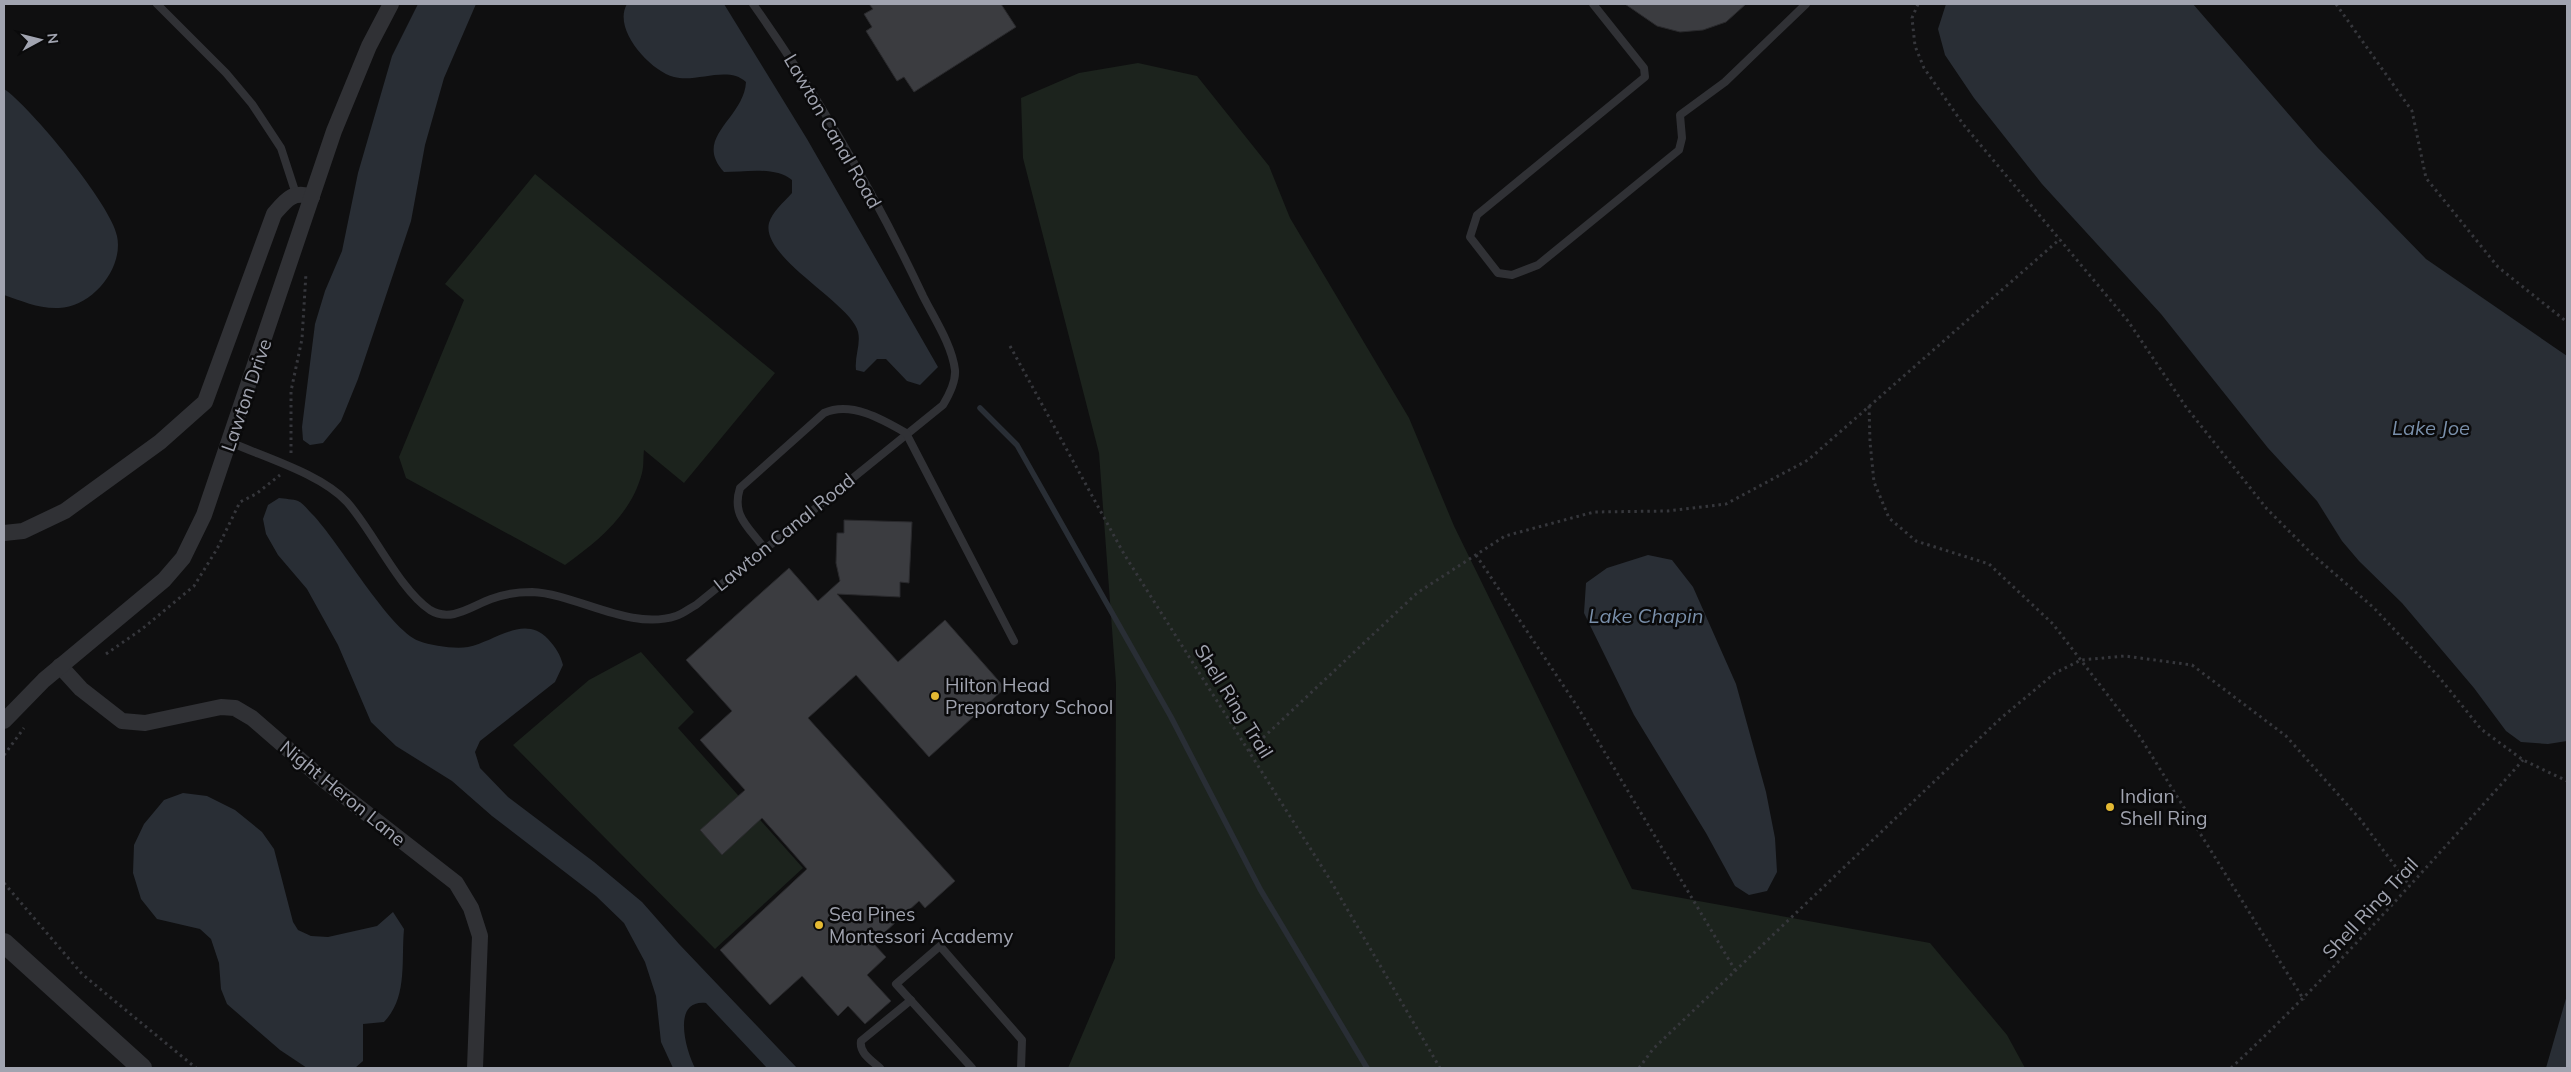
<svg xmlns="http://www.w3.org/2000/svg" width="2571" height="1072" font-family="Mulish,sans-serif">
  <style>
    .green { fill: #1c231d }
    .water { fill: #292e35 }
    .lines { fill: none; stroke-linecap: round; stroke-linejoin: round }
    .stream { stroke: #292e35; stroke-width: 5.5 }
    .building { fill: #3b3c40; stroke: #29292c }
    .path { stroke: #36373c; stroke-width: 3; stroke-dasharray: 2.5 4; stroke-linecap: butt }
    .service { stroke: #303135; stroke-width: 8 }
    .minor { stroke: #303135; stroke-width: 16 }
    .tertiary { stroke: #303135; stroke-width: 20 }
    .poi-dot { fill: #e4b933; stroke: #0a0a0b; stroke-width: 2 }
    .labels { text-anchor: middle; stroke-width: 5; stroke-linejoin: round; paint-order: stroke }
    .street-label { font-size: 19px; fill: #a1a4b0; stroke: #0a0a0b }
    .poi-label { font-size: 19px; fill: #a1a4b0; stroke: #0a0a0b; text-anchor: start }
    .water-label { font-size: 20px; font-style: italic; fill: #798faa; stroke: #0a0a0b }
  </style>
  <rect width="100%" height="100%" fill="#0f0f10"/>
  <g class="green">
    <polygon points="1138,63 1197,76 1269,166 1290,218 1409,418 1454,526 1632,889 1930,943 2007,1035 2025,1068 1068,1068 1115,958 1116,683 1099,453 1023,158 1021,98 1079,73"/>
    <path d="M535,174L775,373L684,483L644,450C643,457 644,466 642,473C631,515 598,541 565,565L406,478L399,457L464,300L445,284Z"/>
    <polygon points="641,652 694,712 678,728 803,868 715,949 513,745 589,680"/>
  </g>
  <g class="water">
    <polygon points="418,4 476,4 444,78 425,145 411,221 358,379 341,421 323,443 310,445 303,440 302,427 315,324 325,291 342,251 358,173 392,56"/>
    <path d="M627,4H724L807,139L938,367L920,385L907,381L886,359H877L864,372L856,370C854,354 864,339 855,325C839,297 761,255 769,223C772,212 784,202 792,193V180C775,166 745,172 724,172C692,137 744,119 746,82C728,65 697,83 674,77C650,71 612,29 627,4Z"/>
    <polygon points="1946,4 2193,4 2318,148 2426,259 2567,356 2567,741 2548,744 2521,742 2506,731 2474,688 2402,603 2359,561 2342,541 2317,501 2268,448 2161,314 2042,184 1974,98 1945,55 1938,29"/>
    <path d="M4,89C30,106 112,206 117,236C124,268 92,307 59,308C39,309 22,301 4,295Z"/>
    <path d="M279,498C285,499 293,499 298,501C303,503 308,510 312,514C338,540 389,630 419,641C432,646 455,649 468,647C496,641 524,614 548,639C556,648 560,654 563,665L555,682L480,741L475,752L480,768L508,797L594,862L642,902L679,944L797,1068H767L706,1003C671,999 686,1051 695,1068H673L661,1042L656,996L645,962L624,923L596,896L492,816L452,781L396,746L371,722L338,645L307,589L278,555L266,534L263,519L268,505Z"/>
    <polygon points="1648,555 1672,560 1693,587 1736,684 1766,792 1775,838 1777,872 1767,891 1749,895 1735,886 1706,833 1634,715 1584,613 1586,583 1607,568"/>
    <path d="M183,793L207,796L235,810L262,832L274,849L293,922L298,930L311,936L328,937L377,926L393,912L404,929C401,961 408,997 384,1022L363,1024V1061L355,1068H307L280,1050L227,1004L221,989L219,963L211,939L200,929L157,919L141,899L133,873L134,845L144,824L164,800Z"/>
    <polygon points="2567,995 2567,1068 2546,1068"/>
  </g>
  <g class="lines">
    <polyline class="stream" points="980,408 1017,445 1171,717 1260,889 1367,1068"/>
  </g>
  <g class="building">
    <polygon points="869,4 1001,4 1016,27 914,92 904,77 897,81 866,31 872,27 864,14 873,9"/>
    <polygon points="1625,4 1746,4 1726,22 1703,30 1680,32 1657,26"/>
    <polygon points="844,520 912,522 909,583 900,582 900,597 837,594 898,662 945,620 1005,688 929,757 856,675 808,718 955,881 925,908 919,901 873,943 886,957 867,975 891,1001 865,1024 848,1006 838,1016 802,976 770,1005 720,950 807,869 762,818 722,855 700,830 745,790 700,740 732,711 686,660 789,568 818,601 840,581 836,563 837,533 844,533"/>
  </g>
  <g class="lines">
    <g class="path">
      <polyline points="1918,4 1912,18 1915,46 1924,68 1963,124 2128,321 2186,407 2267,509 2312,554 2374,608 2439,677 2481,729 2523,760 2567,781"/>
      <polyline points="2336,4 2412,111 2426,178 2498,267 2567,322"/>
      <polyline points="1010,346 1124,554 1329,878 1440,1068"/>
      <polyline points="1869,406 1870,442 1874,482 1889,518 1916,541 1989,564 2053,624 2140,737 2304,1000"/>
      <polyline points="291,453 291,391 302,339 306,273"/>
      <polyline points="1476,555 1577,706 1735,970"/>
      <polyline points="106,654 142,629 194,586 217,549 240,502 256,494 280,475"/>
      <polyline points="1249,751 1417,593 1505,536 1594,512 1668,511 1726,504 1808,460 2060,239"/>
      <polyline points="4,755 24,728"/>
      <polyline points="4,883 82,974 196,1068"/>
      <polyline points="1639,1068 1653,1049 2001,718 2055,673 2081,660 2125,656 2192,665 2286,736 2360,819 2410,886"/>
      <path d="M2231,1068C2335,971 2428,866 2523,760"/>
    </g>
    <g class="service">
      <polyline points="157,4 226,73 252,104 281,148 296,194"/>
      <polyline points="1593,4 1644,68 1645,77 1477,215 1470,237 1498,273 1512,275 1538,265 1679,150 1682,138 1680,115 1725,82 1806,4"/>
      <path d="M230,442C266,458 321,474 347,502C373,531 399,589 430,610C451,623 472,606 491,599C504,594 518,592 532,592C577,594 630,631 676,616C683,614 690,608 696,605L943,405C949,395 956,382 955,370C952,345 934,318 923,296C875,194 818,96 753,4"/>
      <path d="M764,548C749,527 731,516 740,488L824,413C851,401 882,419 906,433L1014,641"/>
      <path d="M880,1068C871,1060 859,1053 861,1041L911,1000"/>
      <polyline points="972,1068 896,984 940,946 1022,1040 1021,1068"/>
    </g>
    <g class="minor">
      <path d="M4,533L23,531L65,511L160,442L205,402L274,214C286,200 293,190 312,197"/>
      <polyline points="60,666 81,689 122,721 145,723 221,707 235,708 252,718 320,777 456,883 471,908 480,936 475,1068"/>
      <polyline points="4,721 44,680 164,580 183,558 204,515 334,131 369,46 391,4"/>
    </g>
    <polyline class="tertiary" points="4,943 142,1068"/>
  </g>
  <g class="poi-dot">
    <circle cx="935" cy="696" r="5"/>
    <circle cx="2110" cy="807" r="5"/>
    <circle cx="819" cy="925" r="5"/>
  </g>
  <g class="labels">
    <g class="street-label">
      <text transform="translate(833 131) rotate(60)" y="7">Lawton Canal Road</text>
      <text transform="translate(246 395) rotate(-71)" y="7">Lawton Drive</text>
      <text transform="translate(784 532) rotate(-39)" y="7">Lawton Canal Road</text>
      <text transform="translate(1234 701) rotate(58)" y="7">Shell Ring Trail</text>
      <text transform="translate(343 793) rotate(39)" y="7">Night Heron Lane</text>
      <text transform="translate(2370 908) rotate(-47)" y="7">Shell Ring Trail</text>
    </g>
    <g class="poi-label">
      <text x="945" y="692">Hilton Head<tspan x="945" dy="22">Preporatory School</tspan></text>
      <text x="2120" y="803">Indian<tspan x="2120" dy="22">Shell Ring</tspan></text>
      <text x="829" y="921">Sea Pines<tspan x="829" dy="22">Montessori Academy</tspan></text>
    </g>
    <g class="water-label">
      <text x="2431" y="435">Lake Joe</text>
      <text x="1646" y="623">Lake Chapin</text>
    </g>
  </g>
  <rect width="2571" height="1072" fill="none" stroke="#a1a4b0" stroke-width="10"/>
  <g transform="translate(40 40) rotate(83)" stroke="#0a0a0b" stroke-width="4" paint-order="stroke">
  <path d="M0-4L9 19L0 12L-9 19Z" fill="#a1a4b0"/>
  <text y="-8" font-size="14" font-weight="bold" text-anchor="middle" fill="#a1a4b0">N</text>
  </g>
</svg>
